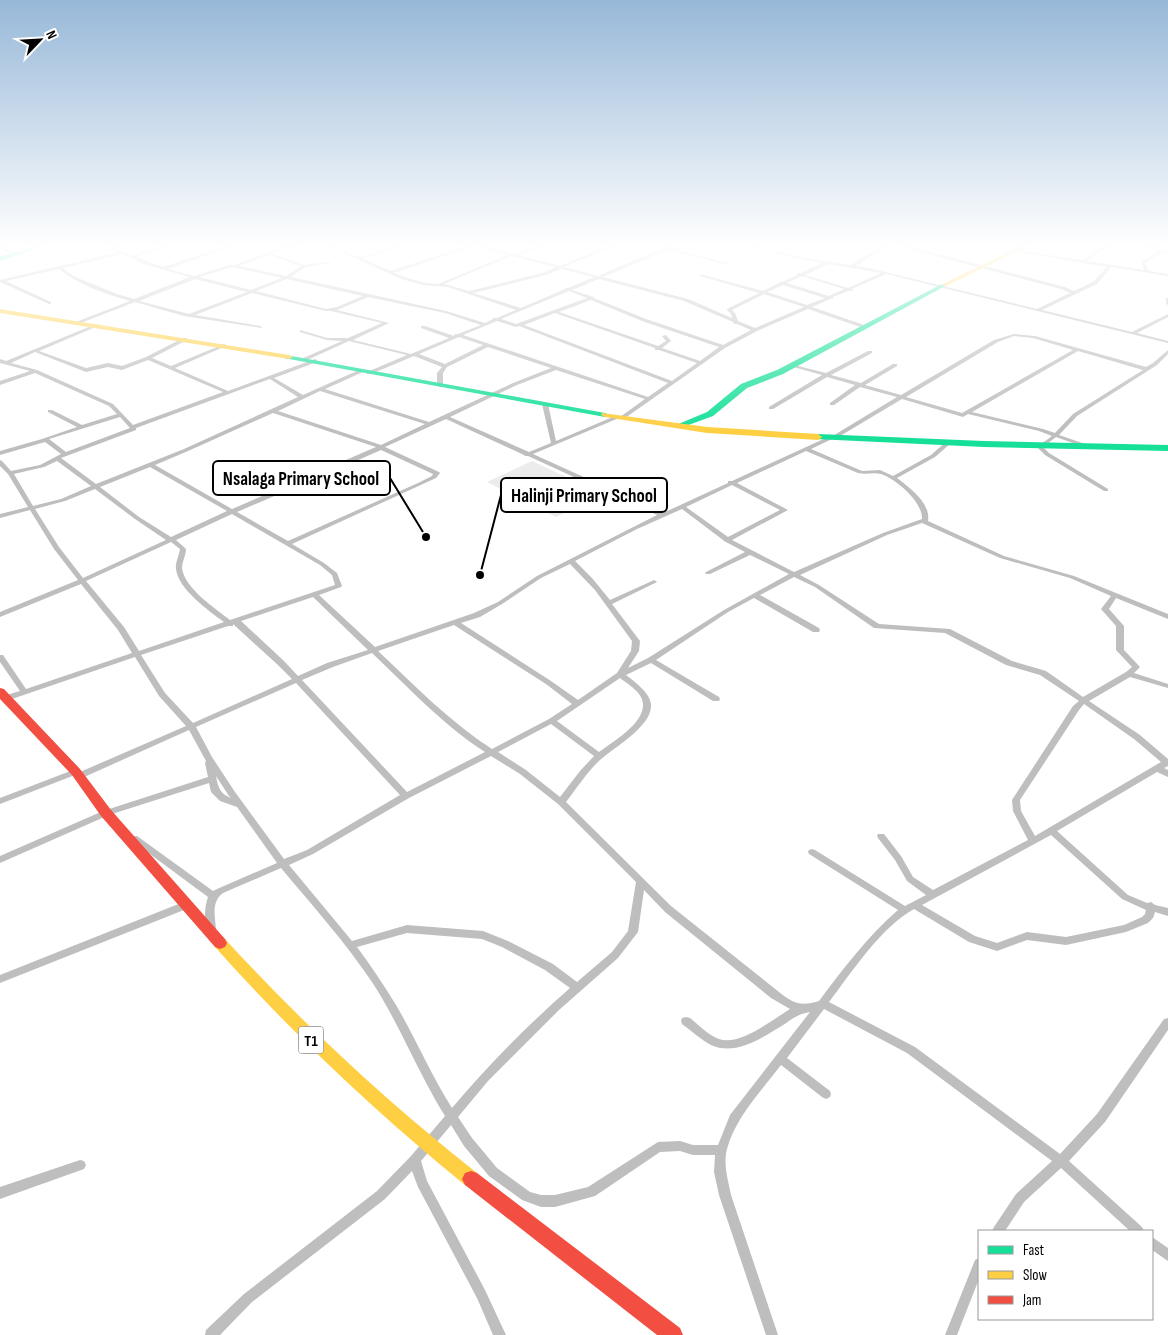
<svg xmlns="http://www.w3.org/2000/svg" width="1168" height="1335" font-family="'Sofia Sans Condensed',sans-serif">
  <style>
    .green { fill: #ececec }
    .lines { fill: none; stroke-linecap: round; stroke-linejoin: round }
    .street { fill: #bebebe; fill-rule: evenodd }
    .fast { fill: #16e098; fill-rule: evenodd }
    .slow { fill: #ffcf43; fill-rule: evenodd }
    .jam { fill: #f24e42; fill-rule: evenodd }
    .labels { text-anchor: middle; stroke-width: 5; stroke-linejoin: round; paint-order: stroke }
    .shield { fill: #fff; stroke: #4c4c4c; stroke-width: 1 }
    .shield-label { font-size: 16px; font-weight: bold; fill: #000 }
    .leader { fill: none; stroke: #000; stroke-width: 2 }
    .callout-dot { fill: #000; stroke: #fff; stroke-width: 2 }
    .callout { fill: #fff; stroke: #000; stroke-width: 2 }
    .callout-label { font-size: 19px; text-anchor: middle; font-weight: bold; fill: #000 }
  </style>
  <rect width="100%" height="100%" fill="#fff"/>
  <polygon class="green" points="532,461 602,494 556,517 487,482"/>
  <g class="lines">
    <g class="street">
      <path d="M101,243H106L133,256L170,243H176L136,257L163,267L235,243H241L168,269L194,276L230,265H234L282,247L300,245H301V247L284,249L273,254L304,265L329,262L331,263L305,267L291,277L446,311L485,323L493,319V318H497L516,310L448,287L424,285L401,279L322,243C334,243 344,253 356,256C371,258 395,243 411,243L372,256L361,258L391,271L469,245L465,243H472L514,254L545,243H551L519,255L560,266L616,243H621L564,267L598,276L665,247L651,243C657,243 663,246 669,246C673,246 677,243 682,243L671,248L727,263L725,264L668,250L603,277L688,299L732,318L731,314L727,310V309L759,293L700,276V274L763,291L779,283V282H782L797,275V273H801L822,263L804,260L737,243H744L804,258L851,265L886,243H896L1065,287L1074,291L1093,282L1107,267L1013,251L1015,250L1083,260C1093,253 1106,243 1119,243L1096,254L1087,261L1144,270L1141,262L1159,251L1134,243H1140L1168,251V253L1163,252L1145,263L1149,271L1168,274V276L1111,267L1097,284L1042,310L1132,332L1168,314V317L1137,333L1168,341V343L886,274L852,289L853,291H848L833,297V299H830L812,307L867,326V328H863L808,309L757,331L725,348L625,418L620,417L645,399L556,370L517,385L450,417L529,452L551,443L542,404L543,403L548,404L556,441L615,416H619V418L533,454L663,513L728,483V481H732L828,437H831L897,397L860,387L834,405H830V403L855,385L827,377L773,409H769V407L822,375L790,366V364L826,373L868,351H872V353L831,375L861,383L893,364H897V366L865,385L901,395L994,340L1014,334L1035,336L1146,367L1153,363L1168,350V354L1157,365L1077,416L1059,435L1088,445V447H1084L1056,437L1043,447L1049,453L1108,489V491H1104L1045,455L1037,447L1052,436L1039,431L968,414L963,417L902,399L835,439H832L811,449L862,471L880,470L893,476L931,455L947,441H951V443L935,457L897,478C910,488 931,503 928,521L1004,556L1074,576L1168,614V619L1116,598L1109,609L1124,626V650L1140,667L1134,673L1168,684V688L1130,677L1089,701L1140,735L1168,759V766L1164,768L1168,770V777L1157,772L1057,831L1128,895L1147,903L1151,902L1155,905L1168,908V916L1155,912L1153,918L1148,923L1126,932L1066,945L1027,940L997,951L969,942L914,909C881,927 852,972 829,1002L915,1047L1060,1154L1097,1114L1164,1019L1168,1018V1030L1105,1122L1069,1161L1142,1227L1144,1231H1130L1061,1168L1024,1202L1005,1231H992L994,1227L1016,1194L1052,1161L907,1053L824,1009L787,1058L830,1091L831,1094L830,1097L826,1099L822,1097L781,1065C762,1090 735,1118 727,1149C723,1164 728,1180 731,1195L778,1335H766L719,1195L714,1172L715,1155H693L680,1151L660,1152L595,1196L555,1207H541L522,1200L489,1176L464,1146L451,1125L421,1161L427,1181L485,1290L506,1335H493L477,1298L418,1187L412,1171L385,1199L252,1302L220,1335H205L206,1330L244,1294L377,1191L411,1156L445,1116C418,1073 400,1025 372,982C345,942 312,905 281,868L223,893C211,902 215,916 216,929L214,932L211,933L208,932C204,921 204,908 208,897L131,840L130,838L131,836H137L213,891L217,889L277,863L237,807L220,801L211,792L209,783L109,815L0,863V856L103,811L208,777L205,763L206,761L189,730L82,778H76L75,775L0,804V798L73,770H79L80,772L186,726L159,696L135,657L9,700H3L2,698L3,696L20,691L0,662V655H3L26,689L132,653L118,630L81,584L0,617V612L78,580L54,549L30,510L0,518V514L28,507L8,474L0,466V460L2,461L11,471L40,465L61,454L45,442L0,455V451L42,439L77,427L48,412V410H52L82,425L117,414L109,406L35,373L0,385V381L30,371L0,363V359L6,361L96,324L98,325V326L39,351L86,368L108,363L122,366L146,357L183,338H187V340L152,358L171,366L224,344L226,345V346L175,368L228,391L315,359L317,360V362L274,378L303,395L359,370H363V372L325,389L429,422L513,383L551,368L488,347L447,367L443,373V385L440,387L437,385V373L442,367L414,356L371,374H367V372L407,355L349,341L305,361H301V359L342,341L327,340L300,332V330L327,338H348L382,323L331,311H326L252,293L195,315L260,326L262,327V328L184,316L135,302L78,324H76V322L130,301C106,294 78,285 59,269L6,281L51,302V304H49L0,282V280L119,252ZM890,244L1061,289L1070,293L1037,309L869,268L856,266ZM474,246L508,255L438,284L424,283L405,277L394,273ZM123,254L143,264L190,277L134,299L117,294L73,276L63,268ZM269,255L301,266L286,276L239,266ZM511,256L556,267L542,273L469,291L444,284ZM828,264L881,273L848,288L805,275ZM232,267L282,278L251,290L199,277ZM561,269L594,277L568,288H565V289L521,308L473,293L546,275ZM802,276L844,289L829,296L787,283ZM195,279L247,292L189,314L139,301ZM287,279L363,296L337,307L326,309L256,291ZM599,279L684,301L733,322L734,324H737L751,330L723,345L646,319L594,298V297L572,290ZM783,285L825,298L807,305L767,292ZM569,291L587,298L516,324L501,319ZM764,294L804,307L755,328L738,321L735,313L732,310ZM368,297L445,313L481,325L458,334H455L454,336L425,326H421V328L449,338L411,354L353,340L389,323L337,310ZM591,300L642,321L719,347L700,361L662,348L671,341L666,335L662,336L666,341L658,346L559,312ZM555,313L655,348V350H659L697,363L672,381L524,325ZM497,321L516,327L519,326L668,383L648,397L463,335ZM1014,336L1033,338L1073,350L962,413L906,397L998,342ZM459,337L483,345L445,364L419,354ZM1078,351L1143,370L1073,414L1055,433L1043,429L972,412ZM35,352L86,372L108,367L122,370L148,360L223,392L133,425L113,404L37,370L11,363ZM270,379L298,397L184,449L96,484L61,458L136,430V428ZM320,391L425,424L381,445L278,411ZM273,413L376,447L232,509L155,465L188,451ZM120,417L130,428L66,452L49,439ZM446,419L524,455L525,456H528L657,515L537,576L498,602L474,613L375,647L319,595L341,587L342,586L337,573L324,563L292,544L436,478L440,473L439,472L385,447ZM381,450L433,474L432,476L418,483L288,541L237,512L356,461ZM806,451L858,473C866,475 874,472 881,474C896,479 923,502 922,519L883,533L794,572L732,540L788,510L737,483ZM57,461L91,486L61,499L33,506L14,474L44,467ZM150,467L227,511L171,537L139,517L100,487ZM732,485L780,510L728,537L686,507ZM95,489L135,519L166,540L83,578L59,547L35,509L65,501ZM682,509L723,540L724,541L745,552L706,572L705,573L706,574H710L750,555L789,574L724,610L648,658L628,668L639,651L640,641L612,604L657,582L654,580L652,581L610,600L592,578L575,561L637,529ZM232,514L320,565L332,575L335,585L230,620C216,609 184,588 182,568C182,562 186,555 186,549L176,540ZM922,523L1000,558L1070,578L1111,596L1101,609L1116,626V650L1132,667L1126,672L1083,697L1046,671L1012,661L950,629L879,624L819,585L800,575L887,535ZM171,542L180,549C179,556 175,563 176,569C178,589 209,611 224,622L139,651L124,627L86,581ZM570,564L595,590L632,641L631,651L617,673L578,700L551,681L461,623L480,617L502,604L541,578ZM794,577L815,587L874,628L945,633L1006,665L1040,675L1079,701L1073,706L1012,800L1013,811L1028,840L933,890L913,877L901,856L884,834H878L877,836L878,838L895,860L907,881L926,895L905,906L815,850L812,849L809,850L808,852L809,854L898,910C867,937 843,969 819,1001C800,1007 793,1003 779,992L671,906L566,802C577,788 587,772 600,760C614,747 653,726 651,704C650,693 634,681 626,675L651,663L713,701H719L720,699L719,697L656,660L728,612L754,598L813,632H819L820,630L819,628L760,595ZM313,597L368,650L327,663L298,676L284,661L241,621ZM233,624L278,665L292,679L193,723L165,693L141,655L228,626H233ZM454,625L546,684L572,704L549,719L492,749C450,722 414,685 378,651ZM372,653C408,687 443,725 485,752L407,792L302,680L333,667ZM620,678C628,684 643,693 643,704C644,724 612,742 599,752L557,721ZM296,683L400,795L307,850L284,859L235,792L212,757L196,727ZM1084,704L1134,739L1161,762L1035,836L1021,811L1020,800L1079,710ZM551,724L594,756L580,771L560,797L526,770L498,752ZM491,756L520,774L558,804L636,882L628,931L612,952L577,982L553,964L508,941L483,931L407,925L352,941L289,865L313,854L409,798ZM216,776L229,796L231,798C220,794 218,787 216,776ZM1051,835L1122,899L1146,910L1145,914L1142,917L1124,925L1066,937L1027,932L997,943L975,936L922,905ZM644,890L665,912L771,998L790,1009C772,1020 740,1046 719,1039C708,1035 699,1025 690,1018L686,1017L682,1018L681,1021L682,1024C692,1031 700,1039 711,1045C734,1056 760,1039 780,1027C791,1020 797,1014 810,1012L730,1115L718,1145H693L680,1141L658,1142L588,1187L555,1195H541L530,1192L497,1168L472,1138L458,1117L488,1081L559,1010L618,958L638,932ZM407,933L482,939L502,947L545,970L570,988C528,1025 488,1065 452,1108C431,1075 416,1039 396,1005C384,985 371,966 357,947Z"/>
      <polygon points="0,245 16,253 17,254 14,255 0,248"/>
      <polygon points="1166,298 1168,298 1168,305 1166,304"/>
      <polygon points="186,901 189,902 191,905 189,908 0,983 0,975"/>
      <polygon points="80,1160 84,1161 86,1165 84,1169 0,1199 0,1187"/>
      <polygon points="1152,1237 1168,1248 1168,1261 1152,1250"/>
      <polygon points="979,1258 979,1279 957,1335 945,1335 975,1260"/>
    </g>
    <g class="fast">
      <polygon points="44,243 53,243 0,261 0,257"/>
      <polygon points="942,284 947,285 783,374 747,388 713,416 683,427 677,427 676,425 707,412 741,384 777,370"/>
      <polygon points="286,355 605,413 609,415 605,417 289,359 286,359"/>
      <polygon points="818,434 984,441 1168,445 1168,451 984,447 815,439 814,437"/>
    </g>
    <g class="slow">
      <polygon points="1027,243 1035,243 946,286 941,285"/>
      <polygon points="0,309 289,355 293,357 289,359 0,313"/>
      <polygon points="602,413 707,427 818,434 822,437 818,440 707,433 605,417 601,415"/>
      <path d="M220,937L225,939C303,1024 387,1102 477,1173L480,1179L477,1185L471,1187L465,1185C375,1112 292,1033 215,947L213,943L215,939Z"/>
    </g>
    <g class="jam">
      <polygon points="0,688 4,689 80,769 111,810 225,939 227,943 225,947 220,949 215,947 101,816 72,775 0,699"/>
      <polygon points="471,1171 477,1173 680,1328 683,1335 657,1335 465,1185 462,1179 465,1173"/>
    </g>
  </g>
  <linearGradient id="sky" x2="0" y2="1"><stop stop-color="#97b8d8"/><stop offset="0.57" stop-color="#fff"/><stop offset="1" stop-color="#fff" stop-opacity="0"/></linearGradient>
  <rect width="1168" height="430" fill="url(#sky)"/>
  <g class="labels">
    <rect class="shield" x="298.5" y="1026.5" width="25" height="27" rx="4"/>
    <g class="shield-label">
      <text x="311" y="1046">T1</text>
    </g>
  </g>
  <path class="leader" d="M426 537L390 478M480 575L501 495"/>
  <g class="callout-dot">
    <circle cx="426" cy="537" r="5"/>
    <circle cx="480" cy="575" r="5"/>
  </g>
  <g class="callout">
    <rect x="213" y="461" width="177" height="34" rx="5"/>
    <rect x="501" y="478" width="166" height="34" rx="5"/>
  </g>
  <g class="callout-label">
    <text x="301" y="485">Nsalaga Primary School</text>
    <text x="584" y="502">Halinji Primary School</text>
  </g>
  <rect x="978" y="1230" width="175" height="90" fill="#ffffff" stroke="#999999"/>
  <rect x="988" y="1246" width="25" height="8" fill="#16e098" stroke="#999999"/>
  <text x="1023" y="1255" font-size="15" fill="#000000">Fast</text>
  <rect x="988" y="1271" width="25" height="8" fill="#ffcf43" stroke="#999999"/>
  <text x="1023" y="1280" font-size="15" fill="#000000">Slow</text>
  <rect x="988" y="1296" width="25" height="8" fill="#f24e42" stroke="#999999"/>
  <text x="1023" y="1305" font-size="15" fill="#000000">Jam</text>
  <g transform="translate(40 40) rotate(65)" stroke="#ffffff" stroke-width="4" paint-order="stroke">
  <path d="M0-4L9 19L0 12L-9 19Z" fill="#000000"/>
  <text y="-8" font-size="14" font-weight="bold" text-anchor="middle" fill="#000000">N</text>
  </g>
</svg>
